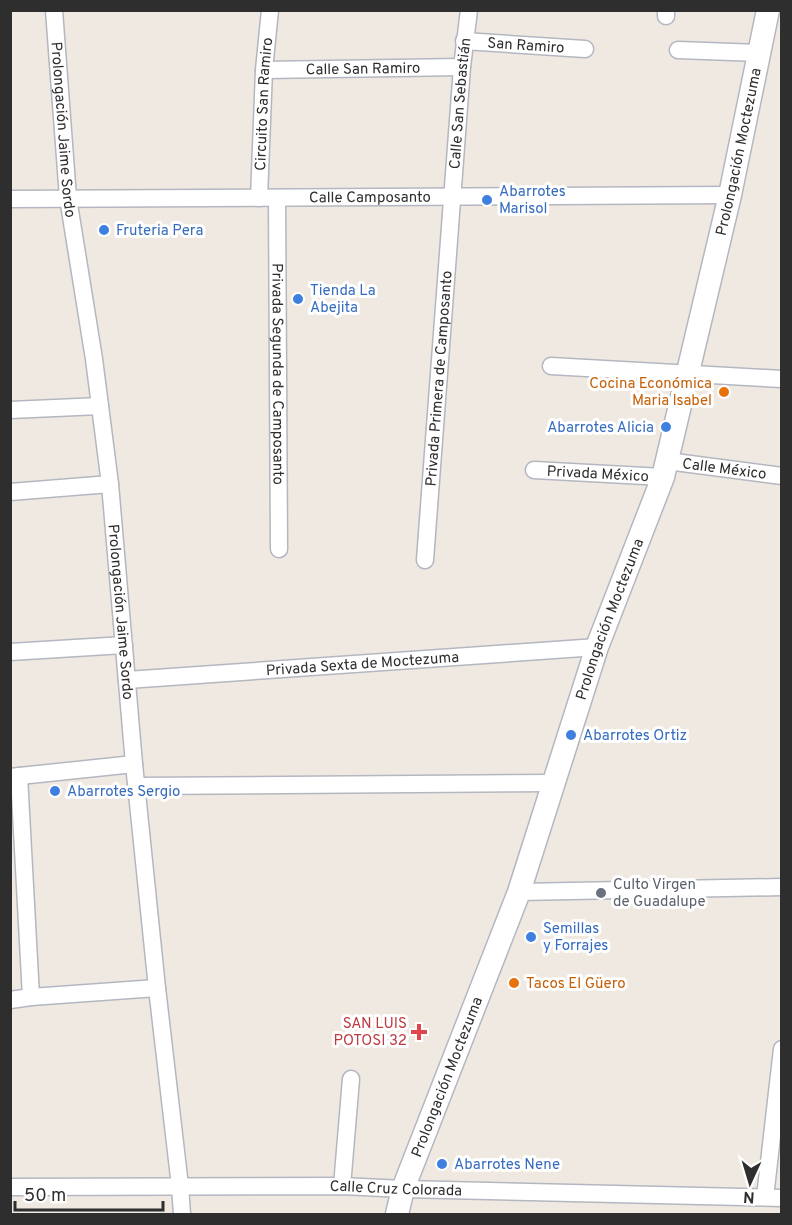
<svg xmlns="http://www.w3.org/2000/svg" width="792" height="1225" font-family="Overpass,sans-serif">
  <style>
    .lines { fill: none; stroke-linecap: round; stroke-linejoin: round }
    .minor-casing { stroke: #b4b7c1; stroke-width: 19 }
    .secondary-casing { stroke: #b4b7c1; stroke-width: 25 }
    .minor { stroke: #fff; stroke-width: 16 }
    .secondary { stroke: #fff; stroke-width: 22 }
    .shop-dot { fill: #3f7fe0; stroke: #fff; stroke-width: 2 }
    .food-dot { fill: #e8710a; stroke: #fff; stroke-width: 2 }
    .worship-dot { fill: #6b7280; stroke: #fff; stroke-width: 2 }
    .health-dot { fill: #e0444e; stroke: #fff; stroke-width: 2 }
    .labels { text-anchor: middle; stroke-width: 6; stroke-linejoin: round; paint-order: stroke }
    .street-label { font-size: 15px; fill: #2e2e2e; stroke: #fff }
    .shop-label { font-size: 15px; fill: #366cbe; stroke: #fff; text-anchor: start }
    .food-label { font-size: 15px; fill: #c56008; stroke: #fff; text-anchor: end }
    .worship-label { font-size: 15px; fill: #5b616d; stroke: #fff; text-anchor: start }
    .health-label { font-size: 15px; fill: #be3a42; stroke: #fff; text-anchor: end }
  </style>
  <rect width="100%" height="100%" fill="#efe9e1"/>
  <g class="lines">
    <defs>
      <g id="minor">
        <path id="s1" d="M54,10L68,198L94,359L110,484L134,764L157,988L180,1186L182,1214"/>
        <polyline points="666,16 666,10"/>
        <path id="s2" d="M464,41L585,49"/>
        <polyline points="678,50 759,53"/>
        <path id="s3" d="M264,70L462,67"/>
        <path id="s4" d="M259,198L264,70L270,10"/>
        <path id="s5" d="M277,198L279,549"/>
        <path id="s6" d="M10,199L730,195"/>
        <polyline points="551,366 782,379"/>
        <polyline points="10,410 100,406"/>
        <path id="s7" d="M667,461L782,476"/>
        <path id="s8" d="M534,470L663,477"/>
        <polyline points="10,492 110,484"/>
        <path id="s9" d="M425,560L462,67L469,10"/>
        <polyline points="10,652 124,645"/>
        <path id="s10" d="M127,680L597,647"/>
        <polyline points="19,776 31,997"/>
        <polyline points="10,777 134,764"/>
        <polyline points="137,786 554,783"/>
        <polyline points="519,892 782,887"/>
        <polyline points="10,1000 31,997 157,988"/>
        <polyline points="342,1186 351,1079"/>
        <path id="s11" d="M10,1187L342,1186L403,1189L782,1198"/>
        <polyline points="765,1197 782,1049"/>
      </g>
      <g id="secondary">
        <path id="s12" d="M397,1214L403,1189L519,892L597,647L663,477L730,195L768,10"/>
      </g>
    </defs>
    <use href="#minor" class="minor-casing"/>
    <use href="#secondary" class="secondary-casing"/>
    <use href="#minor" class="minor"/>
    <use href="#secondary" class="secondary"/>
  </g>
  <g class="shop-dot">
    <circle cx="487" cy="200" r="6"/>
    <circle cx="104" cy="230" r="6"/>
    <circle cx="298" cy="299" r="6"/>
    <circle cx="666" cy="427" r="6"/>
    <circle cx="571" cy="735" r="6"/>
    <circle cx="55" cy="791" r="6"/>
    <circle cx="531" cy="937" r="6"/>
    <circle cx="442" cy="1164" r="6"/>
  </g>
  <g class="food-dot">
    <circle cx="724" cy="392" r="6"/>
    <circle cx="514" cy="983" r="6"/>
  </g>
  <circle class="worship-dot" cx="601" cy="893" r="6"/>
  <path class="health-dot" d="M416 1023h6v6h6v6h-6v6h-6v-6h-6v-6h6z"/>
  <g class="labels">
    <g class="street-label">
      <text dy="5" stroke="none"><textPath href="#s2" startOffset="62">San Ramiro</textPath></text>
      <text dy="5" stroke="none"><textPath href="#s3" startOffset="99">Calle San Ramiro</textPath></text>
      <text dy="5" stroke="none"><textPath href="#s4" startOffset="94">Circuito San Ramiro</textPath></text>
      <text dy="5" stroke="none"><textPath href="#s9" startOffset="458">Calle San Sebastián</textPath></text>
      <text dy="5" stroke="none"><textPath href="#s1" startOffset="120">Prolongación Jaime Sordo</textPath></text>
      <text dy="5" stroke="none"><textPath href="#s12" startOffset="1118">Prolongación Moctezuma</textPath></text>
      <text dy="5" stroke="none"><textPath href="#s6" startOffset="360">Calle Camposanto</textPath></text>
      <text dy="5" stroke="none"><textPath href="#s5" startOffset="176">Privada Segunda de Camposanto</textPath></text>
      <text dy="5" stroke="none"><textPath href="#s9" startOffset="182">Privada Primera de Camposanto</textPath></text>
      <text dy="5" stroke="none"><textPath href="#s7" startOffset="58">Calle México</textPath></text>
      <text dy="5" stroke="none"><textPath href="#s8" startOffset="64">Privada México</textPath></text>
      <text dy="5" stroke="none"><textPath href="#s1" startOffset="606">Prolongación Jaime Sordo</textPath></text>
      <text dy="5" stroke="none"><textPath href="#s12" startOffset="632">Prolongación Moctezuma</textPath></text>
      <text dy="5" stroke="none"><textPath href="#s10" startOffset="236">Privada Sexta de Moctezuma</textPath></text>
      <text dy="5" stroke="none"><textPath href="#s12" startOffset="146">Prolongación Moctezuma</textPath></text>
      <text dy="5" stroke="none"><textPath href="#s11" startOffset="386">Calle Cruz Colorada</textPath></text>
    </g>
    <g class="shop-label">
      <text x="499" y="196">Abarrotes<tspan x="499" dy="17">Marisol</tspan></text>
      <text x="116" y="235">Fruteria Pera</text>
      <text x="310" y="295">Tienda La<tspan x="310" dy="17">Abejita</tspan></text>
      <text x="654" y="432" text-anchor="end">Abarrotes Alicia</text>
      <text x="583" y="740">Abarrotes Ortiz</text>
      <text x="67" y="796">Abarrotes Sergio</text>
      <text x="543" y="933">Semillas<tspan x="543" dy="17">y Forrajes</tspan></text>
      <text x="454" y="1169">Abarrotes Nene</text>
    </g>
    <g class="food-label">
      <text x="712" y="388">Cocina Económica<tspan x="712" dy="17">Maria Isabel</tspan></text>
      <text x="526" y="988" text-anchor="start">Tacos El Güero</text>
    </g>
    <g class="worship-label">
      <text x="613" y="889">Culto Virgen<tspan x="613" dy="17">de Guadalupe</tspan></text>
    </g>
    <g class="health-label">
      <text x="407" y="1028">SAN LUIS<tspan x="407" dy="17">POTOSI 32</tspan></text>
    </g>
  </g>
  <rect width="792" height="1225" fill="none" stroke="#2e2e2e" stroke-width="24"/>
  <g transform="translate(750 1183) rotate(184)" stroke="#ffffff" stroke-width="4.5" paint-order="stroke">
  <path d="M0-4.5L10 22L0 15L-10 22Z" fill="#2e2e2e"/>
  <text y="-9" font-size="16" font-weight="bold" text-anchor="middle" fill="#2e2e2e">N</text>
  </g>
  <path d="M15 1201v9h148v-9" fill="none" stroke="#2e2e2e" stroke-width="3"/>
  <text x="24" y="1201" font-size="18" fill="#2e2e2e" stroke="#ffffff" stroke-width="4.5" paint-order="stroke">50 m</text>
</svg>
